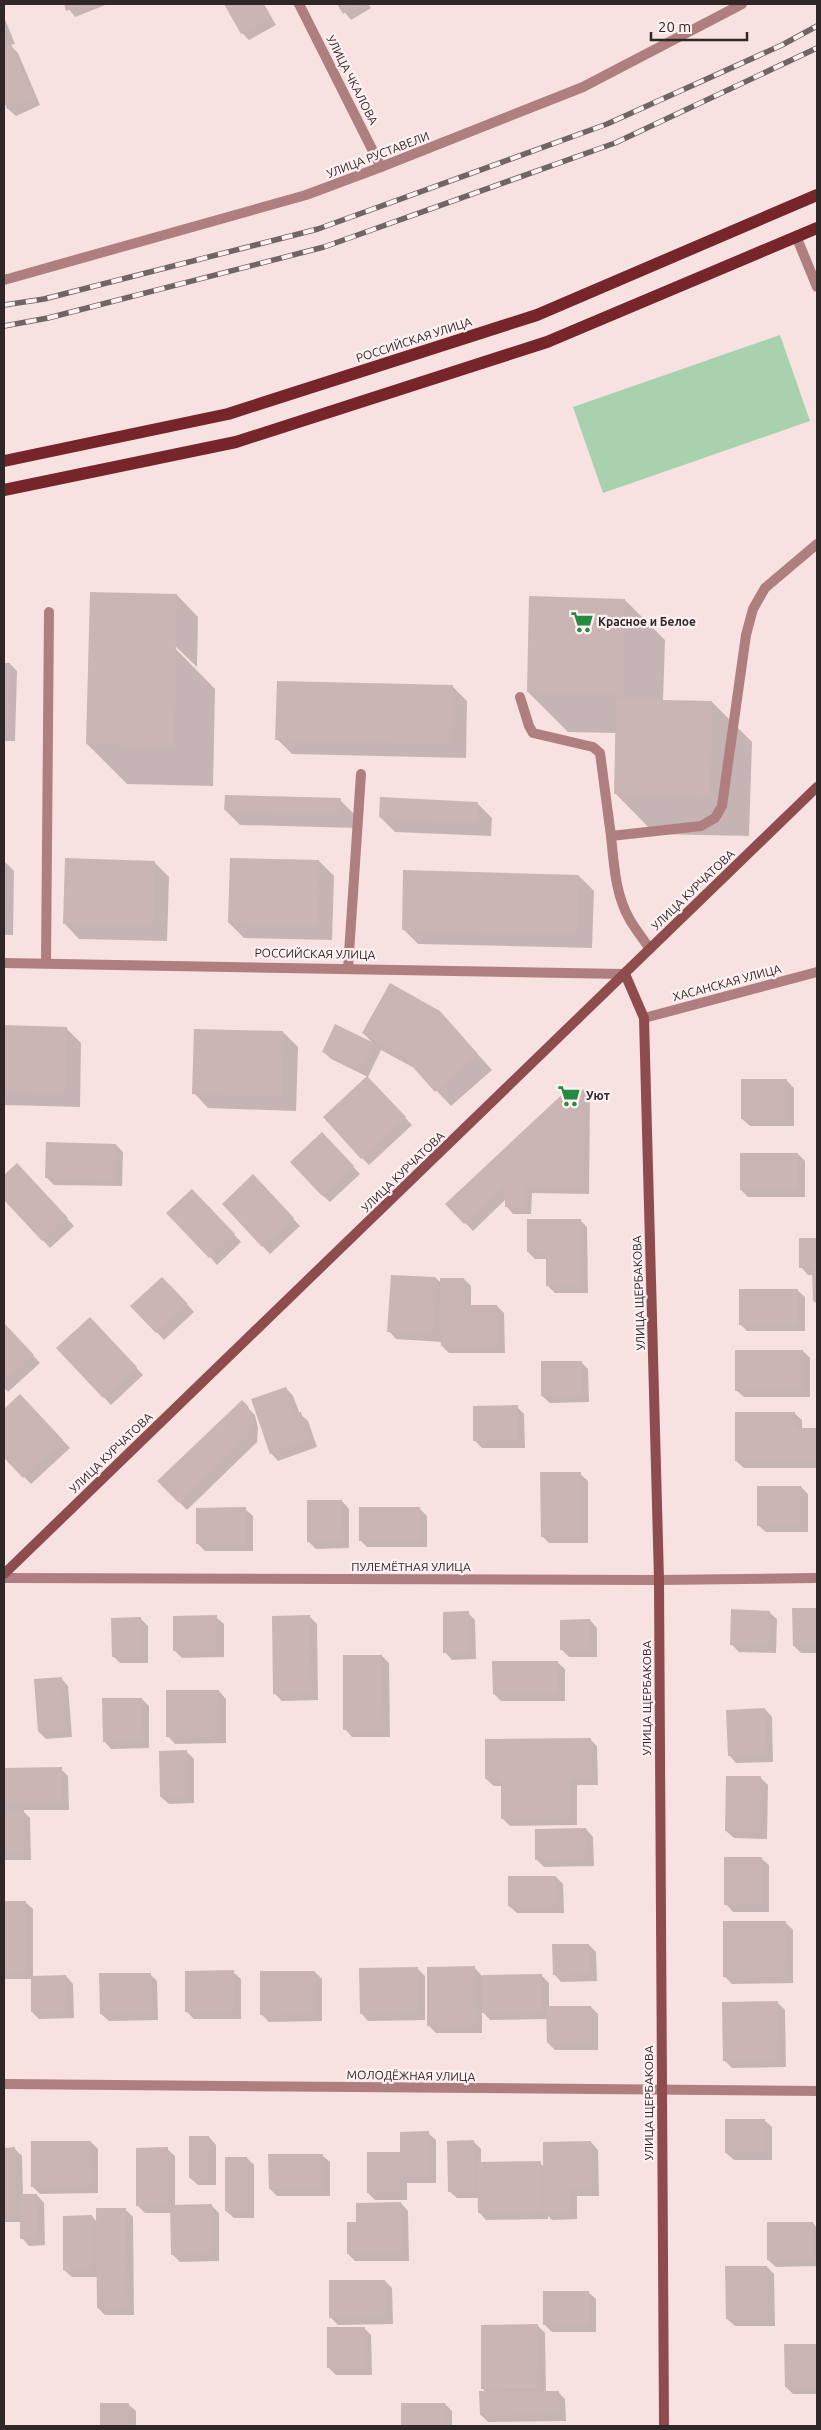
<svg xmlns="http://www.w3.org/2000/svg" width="821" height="2430" font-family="Ubuntu,sans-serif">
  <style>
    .green { fill: #a8d2ae }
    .shadow { fill: #0003 }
    .building { fill: #cab5b4 }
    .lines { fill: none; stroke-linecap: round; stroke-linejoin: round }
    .lane { stroke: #af7f7f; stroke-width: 10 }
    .street { stroke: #af7f7f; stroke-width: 10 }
    .secondary { stroke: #8f4c4e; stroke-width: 10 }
    .primary { stroke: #76252b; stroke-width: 12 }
    .rail-casing { stroke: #716464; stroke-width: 5.5 }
    .rail { stroke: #fff1f1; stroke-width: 4; stroke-dasharray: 11; stroke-linecap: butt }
    .labels { text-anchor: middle; stroke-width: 4.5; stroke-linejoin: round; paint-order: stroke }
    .street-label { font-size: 12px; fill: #2f2626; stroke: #fff1f1 }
    .poi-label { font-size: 12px; font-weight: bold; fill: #2f2626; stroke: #fff1f1; text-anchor: start }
  </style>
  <rect width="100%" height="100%" fill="#f8e2e1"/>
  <polygon class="green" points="780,335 810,421 603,493 573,407"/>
  <g class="shadow">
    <polygon points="65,4 108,4 75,17"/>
    <polygon points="225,4 264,4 276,25 249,40 242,33"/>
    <polygon points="338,4 368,4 371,8 351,20"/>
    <polygon points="4,17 15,44 10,45 18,53 40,105 16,116 8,109 4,97"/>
    <polygon points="177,595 198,617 197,667 172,643 171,644 215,689 213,786 127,784 87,744"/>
    <polygon points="625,600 665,640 663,701 712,702 752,742 749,836 655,834 615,793 616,733 568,732 528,692"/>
    <polygon points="4,664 10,664 17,671 15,741 4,741"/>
    <polygon points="452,686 467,701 466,758 292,754 277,739"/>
    <polygon points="340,800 355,815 355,828 240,825 225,810"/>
    <polygon points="477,803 492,818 491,836 395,832 380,817"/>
    <polygon points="4,861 14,871 13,935 4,935"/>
    <polygon points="319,861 334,876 332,940 244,938 229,923"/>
    <polygon points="154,862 169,877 167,941 79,939 65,924"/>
    <polygon points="579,876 594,891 592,948 418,944 403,929"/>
    <polygon points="439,1012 492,1070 451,1106 416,1069 381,1050 368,1077 331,1059 323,1051 336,1026 374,1044 363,1033"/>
    <polygon points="4,1027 66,1028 81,1043 80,1107 4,1105"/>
    <polygon points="283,1032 298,1047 296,1111 208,1108 194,1093"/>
    <polygon points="786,1080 794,1088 794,1126 750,1126 742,1119"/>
    <polygon points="374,1085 412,1125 369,1165 362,1158"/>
    <polygon points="583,1090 590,1097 589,1194 532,1193 531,1214 513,1214 506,1206 506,1199 473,1231 447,1204"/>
    <polygon points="329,1141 360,1174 330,1202 322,1195"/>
    <polygon points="116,1145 123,1152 122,1186 54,1185 46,1177"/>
    <polygon points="798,1154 805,1161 805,1197 748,1197 741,1190"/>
    <polygon points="17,1165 74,1226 50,1248 4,1198 4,1177"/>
    <polygon points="260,1183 300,1226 270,1254 223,1204"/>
    <polygon points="200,1198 241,1242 217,1265 210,1257"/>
    <polygon points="580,1220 587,1227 588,1293 555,1293 548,1286 547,1259 535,1259 528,1252"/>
    <polygon points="801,1240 817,1240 817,1304 814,1301 814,1275 808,1275 801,1267"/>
    <polygon points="436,1278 442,1284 464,1279 471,1286 471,1306 497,1306 504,1313 505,1353 449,1353 442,1346 442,1342 396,1339 389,1331"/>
    <polygon points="170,1285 194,1312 164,1340 132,1306"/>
    <polygon points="797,1290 805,1297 805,1331 747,1331 740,1324"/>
    <polygon points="4,1324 40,1363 8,1392 4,1388"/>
    <polygon points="97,1326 143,1375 111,1405 58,1348"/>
    <polygon points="803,1351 810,1358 810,1397 744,1397 736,1390"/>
    <polygon points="581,1362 588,1369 589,1402 550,1403 542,1396"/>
    <polygon points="286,1388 293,1396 300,1414 308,1421 317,1447 278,1461 271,1453"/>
    <polygon points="20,1395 70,1448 31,1484 4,1456 4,1411"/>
    <polygon points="242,1402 255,1415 258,1428 257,1442 187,1510 159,1482"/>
    <polygon points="517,1407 524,1414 525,1448 482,1448 474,1440"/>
    <polygon points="794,1413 802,1420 802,1429 817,1429 817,1468 744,1468 736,1461"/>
    <polygon points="580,1474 588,1481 588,1543 549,1543 542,1536"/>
    <polygon points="801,1487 808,1494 808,1532 766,1532 758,1525"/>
    <polygon points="342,1501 349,1509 349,1548 316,1549 308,1541"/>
    <polygon points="419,1508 427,1516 427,1547 367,1547 360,1540"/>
    <polygon points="245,1509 253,1516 253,1551 205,1551 198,1544"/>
    <polygon points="793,1609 817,1609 817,1653 801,1653 794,1646"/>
    <polygon points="769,1612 777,1619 776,1653 739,1652 731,1644"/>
    <polygon points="468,1613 475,1620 476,1659 452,1660 445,1652"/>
    <polygon points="216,1617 224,1624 224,1657 182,1658 175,1651"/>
    <polygon points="310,1617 317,1624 318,1700 282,1701 274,1693"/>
    <polygon points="140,1618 148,1626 148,1663 120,1663 113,1656"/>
    <polygon points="590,1620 597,1628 597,1657 569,1657 562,1650"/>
    <polygon points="382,1656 389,1663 390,1737 352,1737 345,1729"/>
    <polygon points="557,1662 565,1669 565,1701 501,1701 494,1694"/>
    <polygon points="61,1678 68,1686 72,1737 46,1739 39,1732"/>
    <polygon points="219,1691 226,1699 226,1743 175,1744 168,1736"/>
    <polygon points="142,1699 149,1706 149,1748 111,1749 104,1741"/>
    <polygon points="765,1709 772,1717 773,1762 736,1763 729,1755"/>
    <polygon points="590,1739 597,1746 598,1785 577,1785 577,1825 510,1826 503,1819 502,1786 494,1786 486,1779"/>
    <polygon points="187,1752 194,1759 194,1803 169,1804 161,1797"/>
    <polygon points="4,1769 61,1769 68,1776 69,1810 22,1810 30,1818 31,1860 4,1860 4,1878"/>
    <polygon points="761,1778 768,1785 767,1839 734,1838 726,1831"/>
    <polygon points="586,1829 593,1837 594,1866 544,1867 537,1860"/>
    <polygon points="761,1858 769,1865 769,1912 733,1912 726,1904"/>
    <polygon points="556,1877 563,1884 564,1913 517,1913 509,1906"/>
    <polygon points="4,1902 25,1902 33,1909 33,1977 66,1976 73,1984 74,2018 39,2019 32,2012 32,1979 4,1979"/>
    <polygon points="785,1922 793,1930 793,1983 732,1984 724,1976"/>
    <polygon points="589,1945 596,1952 597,1981 561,1982 554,1974"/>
    <polygon points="474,1967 482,1976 541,1975 549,1983 549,2008 591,2007 598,2014 598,2050 555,2050 548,2043 548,2019 490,2020 482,2011 482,2033 436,2033 429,2026"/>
    <polygon points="417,1968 425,1976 425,2020 368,2021 361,2013"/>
    <polygon points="233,1972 241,1979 241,2019 194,2019 187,2012"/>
    <polygon points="315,1972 322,1979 322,2021 269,2022 262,2015"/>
    <polygon points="150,1974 157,1981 158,2020 109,2021 101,2014"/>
    <polygon points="778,2003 785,2010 786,2067 732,2068 724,2060"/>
    <polygon points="764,2120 772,2127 772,2160 734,2160 726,2153"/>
    <polygon points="428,2133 436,2140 436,2183 407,2183 407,2200 375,2200 368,2193 402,2153"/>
    <polygon points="209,2137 216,2145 216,2185 198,2185 190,2178"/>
    <polygon points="91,2142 98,2149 98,2193 40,2194 33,2187"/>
    <polygon points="474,2142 481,2149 481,2163 540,2163 544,2167 591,2142 598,2150 599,2196 577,2196 577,2219 552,2220 548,2216 548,2219 486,2220 479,2212 479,2198 457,2198 449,2191"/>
    <polygon points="4,2149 15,2149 22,2156 23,2195 37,2195 44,2203 45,2245 29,2246 22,2238 21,2222 4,2222"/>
    <polygon points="167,2149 175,2156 175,2206 211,2205 219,2213 219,2261 180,2262 172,2254 172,2213 145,2213 138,2206"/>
    <polygon points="322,2155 330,2162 330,2196 277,2196 270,2189"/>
    <polygon points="247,2158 254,2165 254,2218 234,2218 226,2211"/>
    <polygon points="401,2203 408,2211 409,2261 355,2261 348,2254 357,2223"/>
    <polygon points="125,2209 133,2217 134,2315 105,2315 98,2308 98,2277 72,2277 64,2270 92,2216 97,2222"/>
    <polygon points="813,2223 817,2228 817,2266 776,2267 768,2260"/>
    <polygon points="767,2267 774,2274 775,2326 735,2326 727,2319"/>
    <polygon points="385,2281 392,2288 393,2324 338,2325 331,2318"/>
    <polygon points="588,2292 596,2299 596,2332 552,2332 545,2325"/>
    <polygon points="538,2326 545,2333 546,2392 558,2392 565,2399 566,2421 488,2422 481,2415 487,2393 482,2388"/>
    <polygon points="364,2328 371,2335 372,2375 336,2375 329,2368"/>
    <polygon points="785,2345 817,2345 817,2394 793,2394 786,2387"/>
    <polygon points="101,2404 128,2404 136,2411 136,2426 101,2426"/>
    <polygon points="402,2404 445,2404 452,2411 452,2426 402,2426"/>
  </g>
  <g class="building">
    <polygon points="64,4 83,4 66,11"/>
    <polygon points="224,4 262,4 269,18 241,34"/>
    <polygon points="337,4 360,4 343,14"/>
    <polygon points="11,44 34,98 7,109 4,101 4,47"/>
    <polygon points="90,592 177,594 174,747 86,744"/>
    <polygon points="529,596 625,599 623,695 527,692"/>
    <polygon points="4,663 10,663 8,734 4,734"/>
    <polygon points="277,681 453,685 451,744 275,740"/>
    <polygon points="616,699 712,701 710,796 614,794"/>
    <polygon points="225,795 341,798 340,814 224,810"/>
    <polygon points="380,797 478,802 477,822 379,817"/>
    <polygon points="65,858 155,861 153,926 63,924"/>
    <polygon points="230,858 319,860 318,926 228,923"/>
    <polygon points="403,870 579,875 577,934 402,930"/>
    <polygon points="390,983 440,1011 478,1054 435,1092 403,1056 362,1033"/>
    <polygon points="335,1024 374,1043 360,1070 322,1052"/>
    <polygon points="4,1025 67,1027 65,1093 4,1091"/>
    <polygon points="194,1029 283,1031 282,1096 192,1094"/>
    <polygon points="367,1076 406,1117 361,1159 323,1117"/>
    <rect x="741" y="1079" width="46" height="40"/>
    <polygon points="569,1088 583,1089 583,1187 525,1187 525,1208 505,1207 505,1186 464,1224 445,1204"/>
    <polygon points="322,1132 354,1166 322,1196 290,1162"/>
    <polygon points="46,1142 116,1144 115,1180 45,1178"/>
    <rect x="740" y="1153" width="58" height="37"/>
    <polygon points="17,1163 68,1218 42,1241 4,1200 4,1175"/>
    <polygon points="253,1174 294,1218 262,1247 222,1204"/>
    <polygon points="192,1189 235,1234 209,1258 166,1213"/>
    <polygon points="527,1219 581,1219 581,1286 546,1286 546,1252 527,1252"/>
    <polygon points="799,1238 817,1238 817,1302 813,1301 812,1268 799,1268"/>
    <polygon points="391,1275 436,1277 433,1335 387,1332"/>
    <polygon points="162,1277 188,1304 156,1333 130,1306"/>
    <polygon points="440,1278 464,1278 465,1305 497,1305 498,1346 441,1346"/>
    <rect x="739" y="1289" width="59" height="36"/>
    <polygon points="90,1317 137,1367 103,1398 56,1348"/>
    <polygon points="4,1323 34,1355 4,1382"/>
    <polygon points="735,1350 803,1350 803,1390 735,1391"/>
    <rect x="541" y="1361" width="41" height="35"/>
    <polygon points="286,1387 295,1414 301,1412 310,1440 270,1454 251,1399"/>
    <polygon points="20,1394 63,1440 23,1478 4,1458 4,1409"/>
    <polygon points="242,1400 248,1406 252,1420 250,1434 179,1503 157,1481"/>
    <polygon points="518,1405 518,1441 473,1441 473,1406"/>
    <polygon points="735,1412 795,1412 795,1428 817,1428 817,1461 735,1461"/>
    <polygon points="540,1472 581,1472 581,1537 541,1537"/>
    <rect x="757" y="1486" width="44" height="40"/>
    <polygon points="307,1500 342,1500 343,1542 307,1542"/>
    <polygon points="246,1507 246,1544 196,1544 196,1508"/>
    <polygon points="359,1507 420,1507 420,1540 359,1541"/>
    <polygon points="792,1608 817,1608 817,1646 793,1646"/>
    <polygon points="731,1609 770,1611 769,1646 730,1645"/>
    <polygon points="469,1611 469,1652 443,1653 443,1612"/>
    <polygon points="217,1615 217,1651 173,1651 173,1616"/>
    <polygon points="310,1615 311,1693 273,1694 272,1616"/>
    <polygon points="141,1617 141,1656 112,1657 111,1618"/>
    <polygon points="590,1619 591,1650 560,1650 560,1620"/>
    <polygon points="343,1655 382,1655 383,1730 343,1730"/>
    <polygon points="492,1661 558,1661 558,1694 493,1694"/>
    <polygon points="62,1677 65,1730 38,1732 34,1679"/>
    <polygon points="166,1690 219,1690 219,1736 166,1737"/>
    <polygon points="102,1698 142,1698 143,1741 103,1742"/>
    <polygon points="765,1708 767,1755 728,1756 726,1710"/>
    <polygon points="591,1738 591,1778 485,1779 485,1739"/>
    <polygon points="187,1750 187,1797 160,1797 159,1751"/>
    <polygon points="62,1767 62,1803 4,1803 4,1768"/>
    <polygon points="726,1776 761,1776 760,1832 725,1831"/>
    <polygon points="570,1779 570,1818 501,1819 501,1780"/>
    <rect x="4" y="1810" width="20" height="43"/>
    <polygon points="586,1828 587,1859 535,1860 535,1829"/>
    <rect x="724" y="1857" width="38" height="48"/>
    <polygon points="508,1876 556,1876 557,1906 508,1906"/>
    <rect x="4" y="1901" width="22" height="72"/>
    <polygon points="723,1921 786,1921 787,1977 723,1977"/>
    <polygon points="552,1944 589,1944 590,1974 553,1975"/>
    <polygon points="475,1966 476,2026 427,2026 427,1967"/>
    <polygon points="418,1967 418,2013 360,2014 359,1968"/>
    <polygon points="234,1970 234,2012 185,2012 185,1971"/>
    <polygon points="260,1971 315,1971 315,2014 260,2015"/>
    <polygon points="99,1973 151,1973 151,2014 100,2014"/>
    <polygon points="542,1974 542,2012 482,2013 482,1975"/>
    <polygon points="66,1975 67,2012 31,2012 31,1976"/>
    <polygon points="778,2001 779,2060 723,2061 722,2002"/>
    <polygon points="546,2006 591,2006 592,2043 547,2043"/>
    <rect x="725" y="2119" width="40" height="34"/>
    <polygon points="429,2131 429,2176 400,2176 400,2193 367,2193 367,2152 400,2152 400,2132"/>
    <rect x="189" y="2136" width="20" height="42"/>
    <polygon points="474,2140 475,2191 448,2192 447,2141"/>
    <polygon points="31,2141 91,2141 92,2187 31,2187"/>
    <polygon points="591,2141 592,2189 570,2190 571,2213 543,2213 543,2142"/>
    <polygon points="15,2147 16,2215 4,2215 4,2148"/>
    <polygon points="168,2147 168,2206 136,2206 136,2148"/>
    <polygon points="268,2154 323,2154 323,2189 269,2189"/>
    <polygon points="225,2157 247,2157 248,2211 225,2211"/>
    <polygon points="541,2161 541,2212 478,2213 477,2162"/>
    <polygon points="20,2194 37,2194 38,2238 20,2239"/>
    <polygon points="401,2202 402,2254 347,2254 347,2222 356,2222 356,2203"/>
    <polygon points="212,2204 212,2254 171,2255 170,2205"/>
    <polygon points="96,2208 126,2208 127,2308 97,2308"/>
    <polygon points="92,2215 93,2270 63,2270 63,2216"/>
    <polygon points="767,2222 813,2222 814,2259 767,2260"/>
    <polygon points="725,2266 767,2266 768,2319 726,2319"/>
    <polygon points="329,2280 385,2280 386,2317 329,2318"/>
    <polygon points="543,2291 589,2291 590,2325 543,2325"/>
    <polygon points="538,2324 539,2388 481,2389 481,2325"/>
    <rect x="327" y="2327" width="38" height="41"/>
    <polygon points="784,2344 817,2344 817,2387 785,2387"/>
    <polygon points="479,2391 559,2391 559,2414 480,2415"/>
    <rect x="100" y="2403" width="29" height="23"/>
    <rect x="401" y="2403" width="44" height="23"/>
  </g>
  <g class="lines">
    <g class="lane">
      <polyline points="796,236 817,287"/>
      <polyline points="520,697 529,726 533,733 593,747 600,753 611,836"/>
      <path d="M650,949C643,939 636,930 630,920C615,894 614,864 611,836L701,826L715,818L722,806L746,635L753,609L765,588L817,544"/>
      <polyline points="46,963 49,612"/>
      <polyline points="348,968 361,774"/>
    </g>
    <g class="street">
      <polyline points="299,4 381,167"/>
      <polyline points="4,280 306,195 381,167 583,87 742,4"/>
      <polyline points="4,963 625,974"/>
      <polyline points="644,1018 817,972"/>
      <polyline points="4,1578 659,1580 817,1578"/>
      <polyline points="4,2084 817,2091"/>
    </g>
    <g class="secondary">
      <polyline points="625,974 644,1018 659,1580 664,2426"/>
      <polyline points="4,1574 817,787"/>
    </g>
    <g class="primary">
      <polyline points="4,461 228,414 537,315 817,195"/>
      <polyline points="4,490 236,442 547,342 817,228"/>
    </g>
    <defs>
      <g id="rail">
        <polyline points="4,305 44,299 318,229 607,124 782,45 817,26"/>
        <polyline points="4,326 48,318 324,247 615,143 817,48"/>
      </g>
    </defs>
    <use href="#rail" class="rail-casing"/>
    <use href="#rail" class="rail"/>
  </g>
  <defs>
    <symbol id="supermarket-bare" viewBox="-9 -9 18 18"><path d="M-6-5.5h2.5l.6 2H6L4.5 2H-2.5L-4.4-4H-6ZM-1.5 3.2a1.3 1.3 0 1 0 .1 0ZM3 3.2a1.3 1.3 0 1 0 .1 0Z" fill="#228a41" stroke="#fff1f1" stroke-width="2.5" paint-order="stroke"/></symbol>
  </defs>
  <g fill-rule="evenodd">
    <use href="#supermarket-bare" x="566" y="606" width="32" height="32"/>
    <use href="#supermarket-bare" x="553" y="1080" width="32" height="32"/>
  </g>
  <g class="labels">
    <g class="street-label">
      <text transform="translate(352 80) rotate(63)" y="4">УЛИЦА ЧКАЛОВА</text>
      <text transform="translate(378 155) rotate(-21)" y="4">УЛИЦА РУСТАВЕЛИ</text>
      <text transform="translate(414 340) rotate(-18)" y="4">РОССИЙСКАЯ УЛИЦА</text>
      <text transform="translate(693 890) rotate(-44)" y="4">УЛИЦА КУРЧАТОВА</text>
      <text transform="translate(315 954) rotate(1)" y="4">РОССИЙСКАЯ УЛИЦА</text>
      <text transform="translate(727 983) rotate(-15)" y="4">ХАСАНСКАЯ УЛИЦА</text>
      <text transform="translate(403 1172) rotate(-44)" y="4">УЛИЦА КУРЧАТОВА</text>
      <text transform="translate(639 1293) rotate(-92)" y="4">УЛИЦА ЩЕРБАКОВА</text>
      <text transform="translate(111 1453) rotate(-44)" y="4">УЛИЦА КУРЧАТОВА</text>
      <text x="411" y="1571">ПУЛЕМЁТНАЯ УЛИЦА</text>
      <text transform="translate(647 1698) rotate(-90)" y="4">УЛИЦА ЩЕРБАКОВА</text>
      <text transform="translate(411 2076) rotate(1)" y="4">МОЛОДЁЖНАЯ УЛИЦА</text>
      <text transform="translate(649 2103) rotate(-90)" y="4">УЛИЦА ЩЕРБАКОВА</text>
    </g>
    <g class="poi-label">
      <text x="598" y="626">Красное и Белое</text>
      <text x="586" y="1100">Уют</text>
    </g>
  </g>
  <rect width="821" height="2430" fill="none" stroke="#2f2626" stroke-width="10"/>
  <path d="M651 32v8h96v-8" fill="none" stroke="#2f2626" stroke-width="2.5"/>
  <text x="658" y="32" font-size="15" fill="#2f2626" stroke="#fff1f1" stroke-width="4" paint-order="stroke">20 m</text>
</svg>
